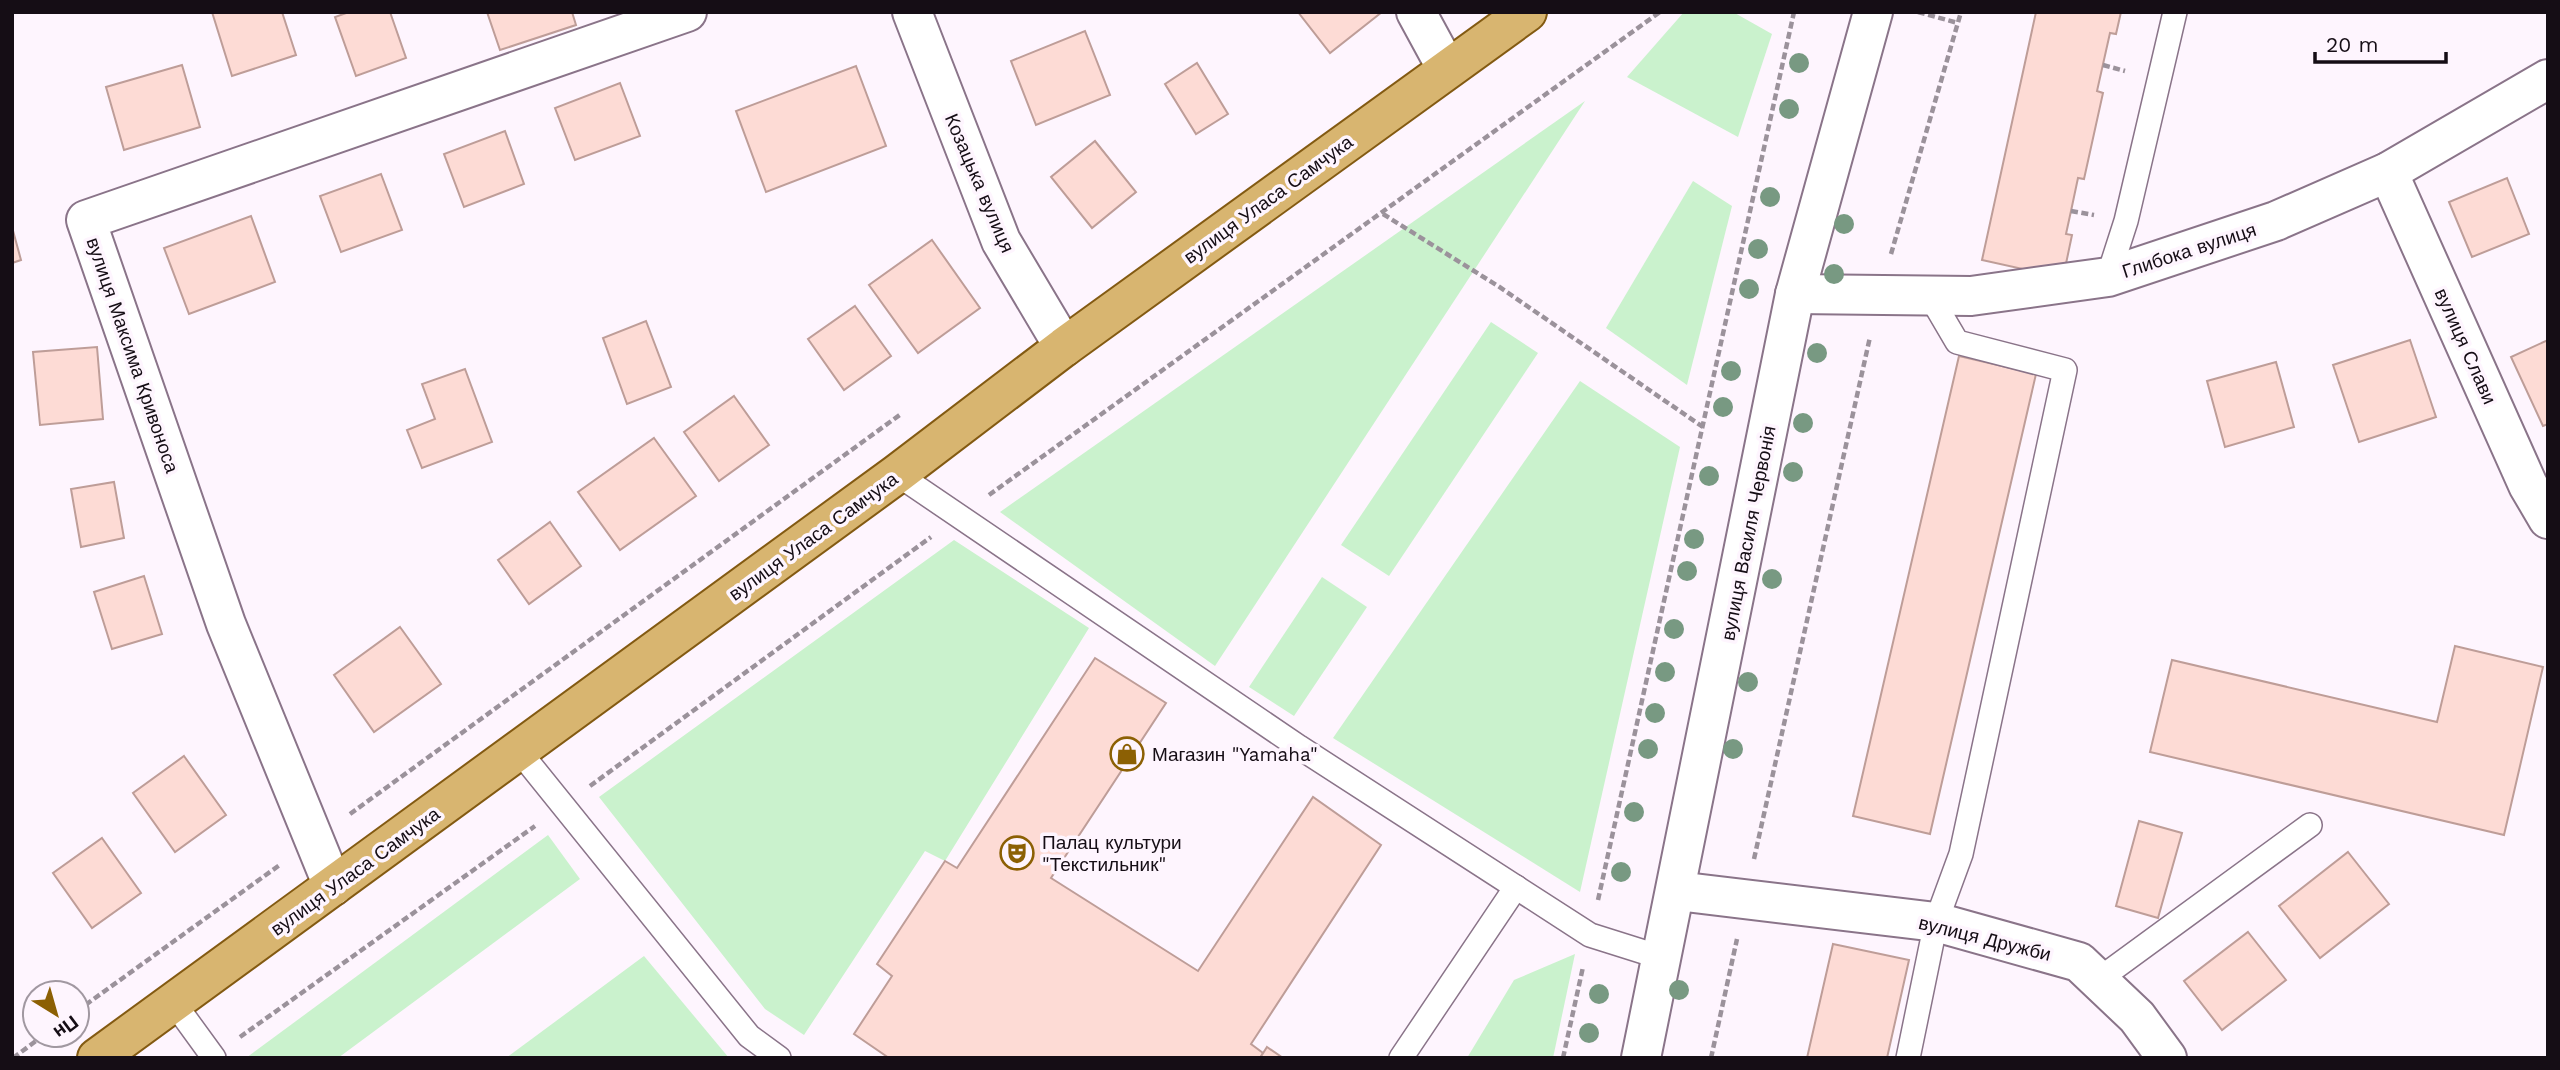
<svg xmlns="http://www.w3.org/2000/svg" width="2560" height="1070" font-family="'Work Sans',sans-serif">
  <style>
    .green { fill: #caf2cd }
    .building { fill: #fddbd5; stroke: #be9d98; stroke-width: 2 }
    .lines { fill: none; stroke-linecap: round; stroke-linejoin: round }
    .service-casing { stroke: #8a7489; stroke-width: 26 }
    .minor-casing { stroke: #8a7489; stroke-width: 42 }
    .primary-casing { stroke: #835a12; stroke-width: 42 }
    .path { stroke: #9b929b; stroke-width: 4.5; stroke-dasharray: 7 3.5; stroke-linecap: butt }
    .service { stroke: #fff; stroke-width: 23 }
    .minor { stroke: #fff; stroke-width: 38 }
    .primary { stroke: #d8b570; stroke-width: 38 }
    .tree { fill: #789982 }
    .labels { text-anchor: middle; stroke-width: 7; stroke-linejoin: round; paint-order: stroke }
    .street-label { font-size: 19px; fill: #150d15; stroke: #fef5fe }
    .poi-label { font-size: 19px; fill: #150d15; stroke: #fef5fe; text-anchor: start }
  </style>
  <rect width="100%" height="100%" fill="#fef5fe"/>
  <g class="green">
    <polygon points="1684,12 1733,12 1772,34 1738,137 1627,77"/>
    <polygon points="1585,101 1215,666 1000,512"/>
    <polygon points="1693,181 1732,206 1687,385 1606,328"/>
    <polygon points="1491,322 1538,353 1389,576 1341,545"/>
    <polygon points="1580,381 1680,447 1580,892 1333,738"/>
    <polygon points="954,540 1089,628 945,861 925,851 804,1035 765,1009 599,797"/>
    <polygon points="1322,577 1367,607 1294,716 1249,687"/>
    <polygon points="548,835 580,879 338,1058 246,1058"/>
    <polygon points="1575,954 1553,1058 1467,1058 1514,980"/>
    <polygon points="644,956 729,1058 506,1058"/>
  </g>
  <g class="building">
    <polygon points="212,12 282,12 296,55 232,76"/>
    <polygon points="349,12 390,12 406,58 356,76 335,17"/>
    <polygon points="487,12 572,12 576,25 500,50"/>
    <polygon points="1298,12 1382,12 1330,53"/>
    <polygon points="2036,12 2121,12 2116,34 2110,33 2097,91 2103,93 2084,179 2078,178 2071,211 2066,234 2072,235 2063,278 1982,260"/>
    <polygon points="1085,31 1110,95 1036,125 1011,61"/>
    <polygon points="1197,63 1228,114 1196,134 1165,84"/>
    <polygon points="182,65 200,127 124,150 106,87"/>
    <polygon points="856,66 886,146 766,192 736,111"/>
    <polygon points="620,83 640,136 575,160 555,108"/>
    <polygon points="505,131 524,184 464,207 444,154"/>
    <polygon points="1095,141 1136,192 1092,228 1051,177"/>
    <polygon points="381,174 402,230 341,252 320,196"/>
    <polygon points="2507,178 2529,234 2472,257 2449,202"/>
    <polygon points="251,216 275,282 189,314 164,248"/>
    <polygon points="12,227 21,260 12,263"/>
    <polygon points="932,240 980,308 918,353 869,285"/>
    <polygon points="855,306 891,356 844,390 808,339"/>
    <polygon points="646,321 671,387 627,404 603,338"/>
    <polygon points="2410,340 2436,417 2359,442 2333,365"/>
    <polygon points="2548,340 2548,424 2543,426 2511,357"/>
    <polygon points="97,347 103,419 40,425 33,352"/>
    <polygon points="1959,356 2036,374 1930,834 1853,816"/>
    <polygon points="2276,362 2294,427 2225,447 2207,381"/>
    <polygon points="465,369 492,442 422,468 407,430 435,419 422,384"/>
    <polygon points="734,396 769,445 719,481 684,432"/>
    <polygon points="654,438 696,496 620,550 578,492"/>
    <polygon points="114,482 124,538 81,547 71,489"/>
    <polygon points="550,522 581,566 529,604 498,560"/>
    <polygon points="144,576 162,634 112,649 94,592"/>
    <polygon points="400,627 441,684 374,732 334,675"/>
    <polygon points="2455,646 2543,667 2504,835 2150,752 2172,660 2437,722"/>
    <polygon points="1095,658 1166,703 1051,878 1198,971 1313,797 1381,845 1251,1044 1263,1053 1260,1058 889,1058 854,1034 892,976 877,964 945,861 957,868"/>
    <polygon points="184,756 226,815 175,852 133,793"/>
    <polygon points="2139,821 2182,833 2158,918 2116,906"/>
    <polygon points="102,838 141,893 92,928 53,873"/>
    <polygon points="2348,852 2389,904 2320,958 2279,906"/>
    <polygon points="2248,932 2286,980 2222,1030 2184,981"/>
    <polygon points="1833,944 1909,960 1887,1058 1807,1058"/>
    <polygon points="1267,1047 1283,1058 1260,1058"/>
  </g>
  <g class="lines">
    <defs>
      <g id="service">
        <polyline points="2108,277 2126,221 2175,12"/>
        <polyline points="897,474 1299,747 1590,935 1663,958"/>
        <polyline points="519,751 749,1036 779,1058"/>
        <polyline points="2098,980 2310,825"/>
        <polyline points="174,1003 214,1058"/>
        <polyline points="1401,1058 1516,887"/>
        <polyline points="1908,1058 1936,922 1961,854 2065,370 1957,342 1930,296"/>
      </g>
      <g id="minor">
        <polyline points="912,12 1001,241 1064,347"/>
        <polyline points="1416,12 1447,69"/>
        <polyline points="2388,172 2528,485 2548,519"/>
        <polyline points="1795,294 1971,296 2108,277 2276,221 2388,172 2548,79"/>
        <polyline points="333,886 226,624 86,220 687,12"/>
        <polyline points="1677,891 1936,922 2079,962 2137,1017 2167,1058"/>
        <polyline points="1641,1058 1795,294 1873,12"/>
      </g>
      <polyline id="primary" points="97,1058 897,474 1064,347 1527,12"/>
    </defs>
    <use href="#service" class="service-casing"/>
    <use href="#minor" class="minor-casing"/>
    <use href="#primary" class="primary-casing"/>
    <g class="path">
      <polyline points="1918,12 1958,23"/>
      <polyline points="2103,65 2125,71"/>
      <polyline points="2071,211 2094,215"/>
      <polyline points="1383,214 1498,286 1703,427"/>
      <polyline points="1891,254 1961,12"/>
      <polyline points="989,495 1660,12"/>
      <polyline points="590,786 931,537"/>
      <polyline points="350,814 901,414"/>
      <polyline points="1754,859 1870,337"/>
      <polyline points="1598,900 1794,12"/>
      <polyline points="77,1011 281,864"/>
      <polyline points="240,1037 535,826"/>
      <polyline points="13,1058 44,1035"/>
      <polyline points="1563,1058 1583,967"/>
      <polyline points="1711,1058 1737,939"/>
    </g>
    <use href="#service" class="service"/>
    <use href="#minor" class="minor"/>
    <use href="#primary" class="primary"/>
  </g>
  <g class="tree">
    <circle cx="1799" cy="63" r="10"/>
    <circle cx="1789" cy="109" r="10"/>
    <circle cx="1770" cy="197" r="10"/>
    <circle cx="1844" cy="224" r="10"/>
    <circle cx="1758" cy="249" r="10"/>
    <circle cx="1834" cy="274" r="10"/>
    <circle cx="1749" cy="289" r="10"/>
    <circle cx="1817" cy="353" r="10"/>
    <circle cx="1731" cy="371" r="10"/>
    <circle cx="1723" cy="407" r="10"/>
    <circle cx="1803" cy="423" r="10"/>
    <circle cx="1793" cy="472" r="10"/>
    <circle cx="1709" cy="476" r="10"/>
    <circle cx="1694" cy="539" r="10"/>
    <circle cx="1687" cy="571" r="10"/>
    <circle cx="1772" cy="579" r="10"/>
    <circle cx="1674" cy="629" r="10"/>
    <circle cx="1665" cy="672" r="10"/>
    <circle cx="1748" cy="682" r="10"/>
    <circle cx="1655" cy="713" r="10"/>
    <circle cx="1648" cy="749" r="10"/>
    <circle cx="1733" cy="749" r="10"/>
    <circle cx="1634" cy="812" r="10"/>
    <circle cx="1621" cy="872" r="10"/>
    <circle cx="1679" cy="990" r="10"/>
    <circle cx="1599" cy="994" r="10"/>
    <circle cx="1589" cy="1033" r="10"/>
  </g>
  <defs>
    <symbol id="shop-ring" viewBox="-11 -11 22 22"><circle r="9.5" fill="#fef5fe" stroke="#8c6004" stroke-width="1.5"/><path d="M-5-2.5h2.3a2.7 3.5 0 0 1 5.4 0H5L5.5 6h-11ZM-1.5-2.5h3a1.5 2.3 0 0 0-3 0Z" fill="#8c6004"/></symbol>
    <symbol id="theatre-ring" viewBox="-11 -11 22 22"><circle r="9.5" fill="#fef5fe" stroke="#8c6004" stroke-width="1.5"/><path d="M-5-5.5Q0-4 5-5.5V0Q5 5 0 6Q-5 5-5 0ZM-3.3-2.5H-1v1.5H-3.3ZM1-2.5H3.3v1.5H1ZM-2.8 1Q0 5.5 2.8 1Z" fill="#8c6004"/></symbol>
  </defs>
  <g fill-rule="evenodd">
    <use href="#shop-ring" x="1108" y="735" width="38" height="38"/>
    <use href="#theatre-ring" x="998" y="834" width="38" height="38"/>
  </g>
  <g class="labels">
    <g class="street-label">
      <text transform="translate(980 183) rotate(67)" y="7">Козацька вулиця</text>
      <text transform="translate(1268 199) rotate(-36)" y="7">вулиця Уласа Самчука</text>
      <text transform="translate(2189 250) rotate(-18)" y="7">Глибока вулиця</text>
      <text transform="translate(2466 346) rotate(66)" y="7">вулиця Слави</text>
      <text transform="translate(133 355) rotate(71)" y="7">вулиця Максима Кривоноса</text>
      <text transform="translate(1748 533) rotate(-79)" y="7">вулиця Василя Червонія</text>
      <text transform="translate(813 536) rotate(-36)" y="7">вулиця Уласа Самчука</text>
      <text transform="translate(355 871) rotate(-36)" y="7">вулиця Уласа Самчука</text>
      <text transform="translate(1985 938) rotate(14)" y="7">вулиця Дружби</text>
    </g>
    <g class="poi-label">
      <text x="1152" y="761">Магазин "Yamaha"</text>
      <text x="1042" y="849">Палац культури<tspan x="1042" dy="22">"Текстильник"</tspan></text>
    </g>
  </g>
  <rect width="2560" height="1070" fill="none" stroke="#150d15" stroke-width="28"/>
  <g transform="translate(56 1014) rotate(143)"><circle r="33" fill="#fef5fe" stroke="#a198a1" stroke-width="2"/>
  <path d="M0-5L12 26L0 18L-12 26Z" fill="#8c6004"/>
  <text y="-10" font-size="19" font-weight="bold" text-anchor="middle" fill="#150d15">Пн</text>
  </g>
  <path d="M2315 52v10h131v-10" fill="none" stroke="#150d15" stroke-width="3.5"/>
  <text x="2326" y="52" font-size="21" fill="#150d15" stroke="#fef5fe" stroke-width="5" paint-order="stroke">20 m</text>
</svg>
